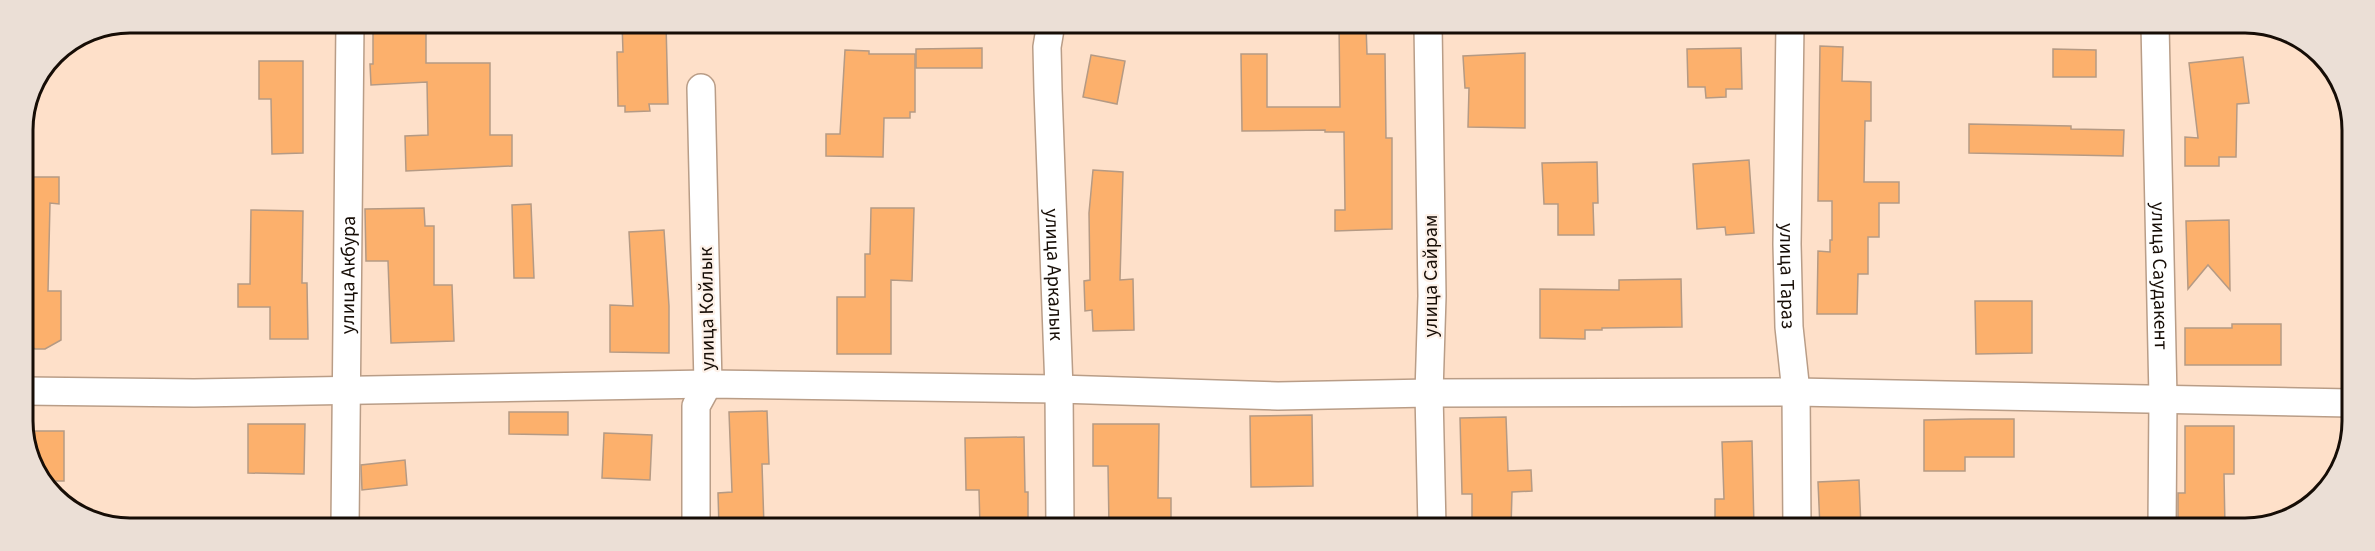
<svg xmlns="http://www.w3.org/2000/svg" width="2375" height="551" font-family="'Source Sans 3',sans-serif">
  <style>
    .building { fill: #fcb06c; stroke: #b59a84; stroke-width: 1.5 }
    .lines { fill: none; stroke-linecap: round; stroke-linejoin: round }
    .street-casing { stroke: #b99d87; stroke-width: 30 }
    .street { stroke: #fff; stroke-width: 27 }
    .labels { text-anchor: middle; stroke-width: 4.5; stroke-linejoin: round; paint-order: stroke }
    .street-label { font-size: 20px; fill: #160d06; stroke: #fdf1e8 }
    .rim { fill: none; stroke: #160d06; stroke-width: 3 }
  </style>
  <rect width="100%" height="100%" fill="#fee0c9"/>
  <g class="building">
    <polygon points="373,23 426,23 426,63 490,63 490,135 512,135 512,166 406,171 405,136 428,135 427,82 371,85 370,64 373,64"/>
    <polygon points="622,23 666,23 668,104 649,104 650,111 625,112 625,106 618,106 617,52 623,52"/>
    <polygon points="1339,24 1366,24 1367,54 1385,54 1386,138 1392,138 1392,229 1335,231 1335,210 1345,210 1344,132 1325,132 1325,130 1242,131 1241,54 1267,54 1267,107 1340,107"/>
    <polygon points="1820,46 1843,47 1842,81 1871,82 1871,121 1865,121 1864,182 1899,182 1899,203 1879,203 1879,237 1868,237 1868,274 1858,274 1857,314 1817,314 1818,251 1830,252 1830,240 1832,240 1832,201 1818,201"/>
    <polygon points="982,48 982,68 916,68 916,49"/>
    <polygon points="1741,48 1742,89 1726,89 1726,97 1706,98 1705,87 1688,87 1687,49"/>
    <polygon points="2053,49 2096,50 2096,77 2053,77"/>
    <polygon points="845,50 869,51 869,54 915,54 915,112 910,112 910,118 884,118 883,157 826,156 826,134 840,134"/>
    <polygon points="1525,53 1525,128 1468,127 1469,88 1465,88 1463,56"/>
    <polygon points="1091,55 1125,61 1117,104 1083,97"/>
    <polygon points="2243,57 2249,103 2237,104 2236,157 2219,157 2219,166 2185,166 2185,137 2198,138 2189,63"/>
    <polygon points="259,61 303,61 303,153 272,154 271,99 259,99"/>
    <polygon points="1969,124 2071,126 2071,129 2124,130 2123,156 1969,153"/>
    <polygon points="1749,160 1754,233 1726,235 1725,227 1697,229 1693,164"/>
    <polygon points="1597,162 1598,203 1593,203 1594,235 1558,235 1558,204 1544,204 1542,163"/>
    <polygon points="1093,170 1123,172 1120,280 1133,279 1134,330 1093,331 1092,310 1085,311 1084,281 1090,280 1089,213"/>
    <polygon points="23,177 59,177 59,204 50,203 48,291 61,291 61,340 45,349 35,349 24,343"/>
    <polygon points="531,204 534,278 514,278 512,205"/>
    <polygon points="424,208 425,226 434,226 434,285 452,285 454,341 391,343 388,261 366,261 365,209"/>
    <polygon points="871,208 914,208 912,281 891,280 891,354 837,354 837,297 865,297 865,254 870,254"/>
    <polygon points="251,210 303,211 302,283 307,283 308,339 270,339 270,307 238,307 238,284 250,284"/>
    <polygon points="2229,220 2230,290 2208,265 2188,289 2186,221"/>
    <polygon points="664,230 669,306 669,353 610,352 610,305 633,306 629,232"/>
    <polygon points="1681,279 1682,327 1602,328 1602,330 1585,330 1585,339 1540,338 1540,289 1619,290 1619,280"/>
    <polygon points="1975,301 2032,301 2032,353 1976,354"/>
    <polygon points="2232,324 2281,324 2281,365 2185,365 2185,328 2232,328"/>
    <polygon points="767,411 769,464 762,464 764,527 719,527 718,493 732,492 729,412"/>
    <polygon points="509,412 568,412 568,435 509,434"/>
    <polygon points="1312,415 1313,486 1251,487 1250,416"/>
    <polygon points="1506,417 1508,471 1531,470 1532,491 1512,492 1511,528 1472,528 1472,494 1462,494 1460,418"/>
    <polygon points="1971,419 2014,419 2014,457 1965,457 1965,471 1924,471 1924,420"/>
    <polygon points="248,424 305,424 304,474 248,473"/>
    <polygon points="1093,424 1159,424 1158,498 1171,498 1171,527 1109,527 1108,466 1093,466"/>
    <polygon points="2185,426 2234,426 2234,474 2224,474 2225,528 2178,528 2178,493 2185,493"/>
    <polygon points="33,431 64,431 64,481 46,481 25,442 25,432"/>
    <polygon points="604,433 652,435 650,480 602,478"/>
    <polygon points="1024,437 1025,492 1028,492 1028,527 980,527 979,490 966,490 965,438"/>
    <polygon points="1752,441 1754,528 1715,528 1715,499 1724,499 1722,442"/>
    <polygon points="405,460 407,485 362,490 361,465"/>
    <polygon points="1859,480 1861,528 1820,528 1818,482"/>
  </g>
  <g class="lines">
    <defs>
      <g id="street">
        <path id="s1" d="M1051,23L1047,47L1048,90L1059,389L1060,527"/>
        <polyline points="1428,24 1432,296 1429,393 1432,528"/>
        <path id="s2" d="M1790,24L1787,244L1789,327L1796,392L1797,528"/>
        <path id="s3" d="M2155,24L2163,398L2162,528"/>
        <polyline points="24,391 194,393 708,384 1059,389 1278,396 1429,393 1796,392 2350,403"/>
        <path id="s4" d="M345,527L350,23"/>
        <polyline points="696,527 696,406 708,384 701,88"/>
      </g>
    </defs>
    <use href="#street" class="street-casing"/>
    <use href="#street" class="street"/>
  </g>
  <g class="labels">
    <g class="street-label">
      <text dy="7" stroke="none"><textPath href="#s4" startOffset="252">улица Акбура</textPath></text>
      <text dy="7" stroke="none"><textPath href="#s1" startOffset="252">улица Аркалык</textPath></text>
      <text transform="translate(1430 276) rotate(-90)" y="7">улица Сайрам</text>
      <text dy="7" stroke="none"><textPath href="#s2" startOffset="252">улица Тараз</textPath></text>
      <text dy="7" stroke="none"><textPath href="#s3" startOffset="252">улица Саудакент</textPath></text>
      <text transform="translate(706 309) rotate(-91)" y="7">улица Койлык</text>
    </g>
  </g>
  <path d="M0 0H2375V551H0ZM130 33H2245A97 97 0 0 1 2342 130V421A97 97 0 0 1 2245 518H130A97 97 0 0 1 33 421V130A97 97 0 0 1 130 33Z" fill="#ebdfd6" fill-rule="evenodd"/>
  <path class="rim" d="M130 33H2245A97 97 0 0 1 2342 130V421A97 97 0 0 1 2245 518H130A97 97 0 0 1 33 421V130A97 97 0 0 1 130 33Z"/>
</svg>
